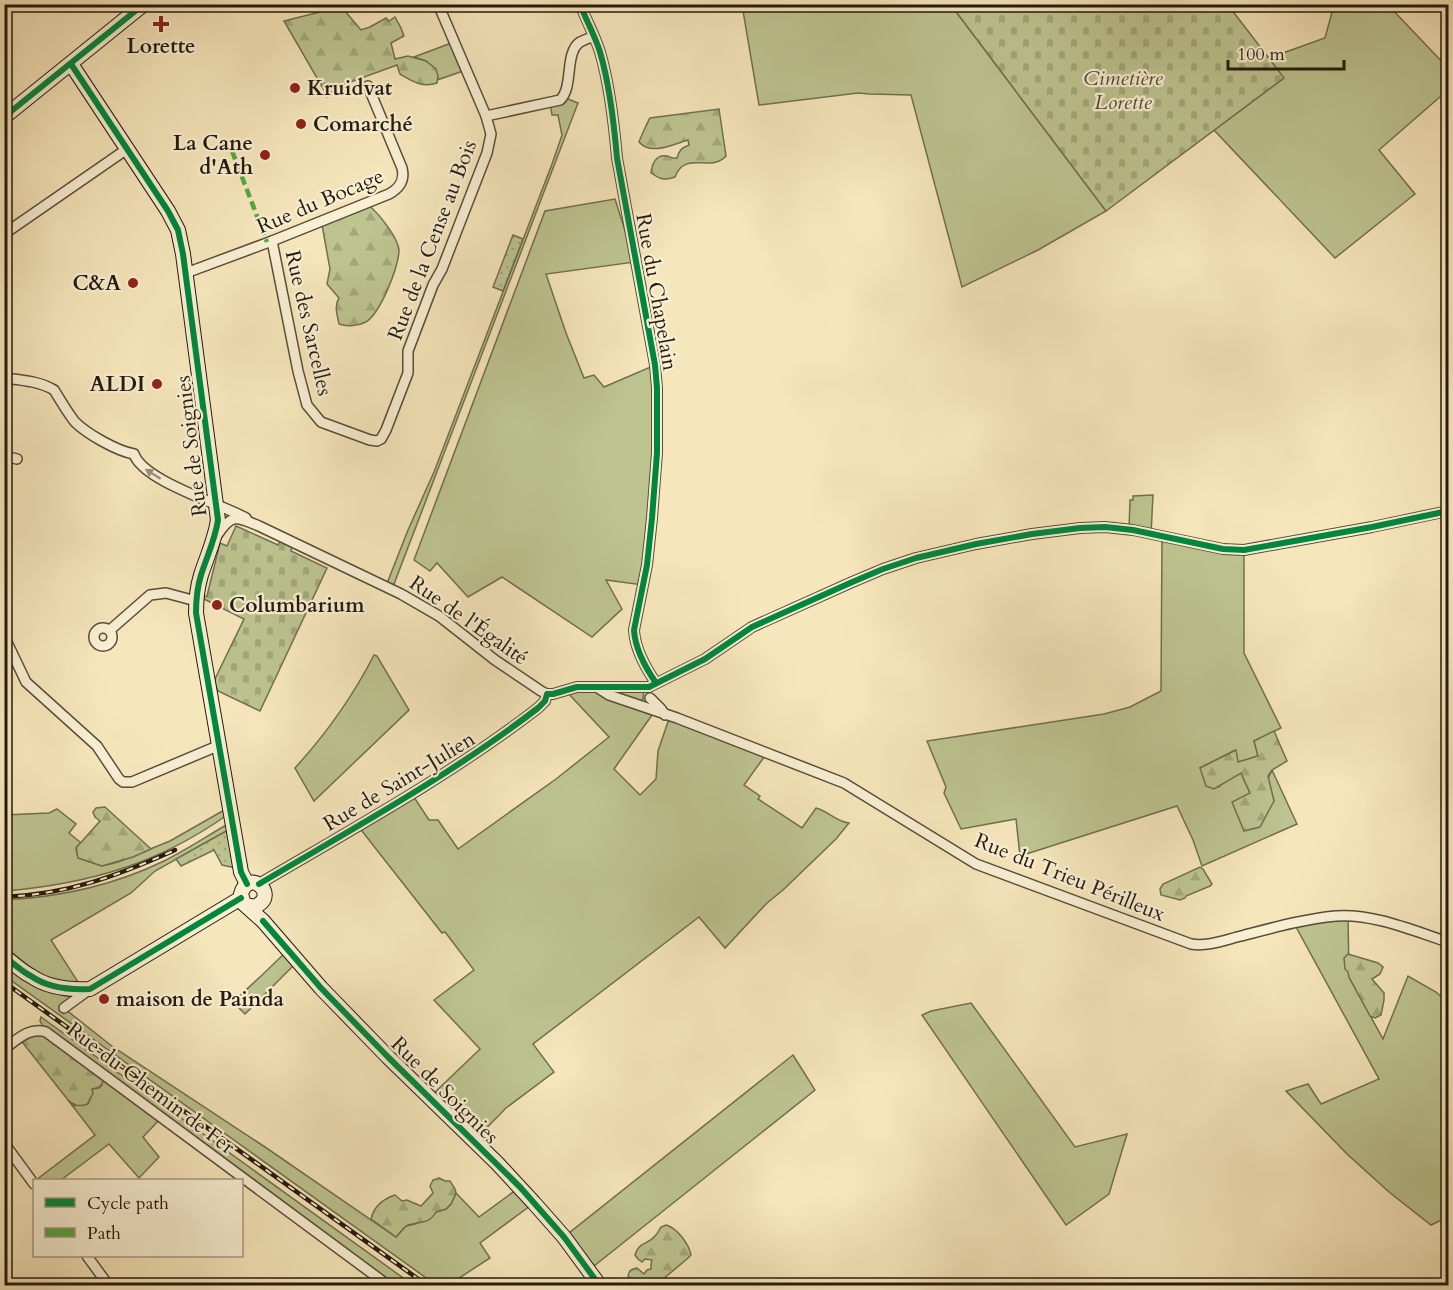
<svg xmlns="http://www.w3.org/2000/svg" width="1453" height="1290" font-family="Cardo,serif">
  <style>
    .grass { fill: #bdc490; stroke: #706f4f; stroke-width: 1.5 }
    .forest { fill: url(#forest-firs); stroke: #706f4f; stroke-width: 1.5 }
    .cemetery { fill: url(#cemetery-stones); stroke: #706f4f; stroke-width: 1.5 }
    .garden { fill: url(#garden-dots); stroke: #706f4f; stroke-width: 1.5 }
    .lines { fill: none; stroke-linecap: round; stroke-linejoin: round }
    .street-casing { stroke: #584d39; stroke-width: 12 }
    .secondary-casing { stroke: #241a0e; stroke-width: 16 }
    .street { stroke: #f9efd3; stroke-width: 9 }
    .secondary { stroke: #f9efd3; stroke-width: 14 }
    .rail-casing { stroke: #241a0e; stroke-width: 4.5 }
    .rail { stroke: #f9efd3; stroke-width: 2; stroke-dasharray: 7; stroke-linecap: butt }
    .quiet { stroke: #53a941; stroke-width: 4.5; stroke-dasharray: 9 4.5; stroke-linecap: butt }
    .cycleway-casing { stroke: #f9efd3; stroke-width: 10 }
    .cycleway { stroke: #00873e; stroke-width: 6 }
    .oneway { fill: #998f7a }
    .poi-dot { fill: #8f2418; stroke: #f9efd3; stroke-width: 2 }
    .labels { text-anchor: middle; stroke-width: 4.5; stroke-linejoin: round; paint-order: stroke }
    .poi-label { font-size: 21px; font-weight: bold; fill: #241a0e; stroke: #f9efd3; text-anchor: start }
    .park-label { font-size: 21px; font-style: italic; fill: #524d35; stroke: #f9efd3 }
    .street-label { font-size: 21px; fill: #241a0e; stroke: #f9efd3 }
  </style>
  <defs>
    <pattern id="forest-firs" width="22" height="20" patternUnits="userSpaceOnUse" patternTransform="scale(1.5)"><rect width="22" height="20" fill="#bdc490"/><path d="M5 1l3.5 6h-7zM16 11l3.5 6h-7z" fill="#a2a87b"/></pattern>
    <pattern id="cemetery-stones" width="16" height="16" patternUnits="userSpaceOnUse" patternTransform="scale(1.5)"><rect width="16" height="16" fill="#bdc490"/><path d="M2 7V4a2 2 0 0 1 4 0v3zM10 15v-3a2 2 0 0 1 4 0v3z" fill="#a2a87b"/></pattern>
    <pattern id="garden-dots" width="8" height="8" patternUnits="userSpaceOnUse" patternTransform="scale(1.5)"><rect width="8" height="8" fill="#bdc490"/><path d="M2 2h.1M6 6h.1" fill="none" stroke="#a2a87b" stroke-width="1.8" stroke-linecap="round"/></pattern>
  </defs>
  <rect width="100%" height="100%" fill="#f6e6bb"/>
  <filter id="stains"><feTurbulence type="fractalNoise" baseFrequency=".00333" numOctaves="4"/><feColorMatrix values="0 0 0 0 .2 0 0 0 0 .09 0 0 0 0 .02 0 0 0 .5 -.17"/></filter>
  <radialGradient id="worn" r=".72"><stop offset=".6" stop-color="#630" stop-opacity="0"/><stop offset="1" stop-color="#630" stop-opacity=".3"/></radialGradient>
  <g class="grass">
    <polygon points="742,5 951,5 1106,211 1038,250 962,287 911,95 870,94 858,93 759,105"/>
    <polygon points="1334,5 1388,5 1448,68 1448,90 1379,150 1415,194 1335,258 1214,130 1283,78 1269,58 1325,38"/>
    <polygon points="454,42 466,70 437,80 438,76 426,61 414,57"/>
    <polygon points="563,97 578,103 394,584 386,586 408,530 434,472 552,164 562,135 558,115 552,115 550,102"/>
    <polygon points="615,199 635,262 546,274 566,333 584,378 594,375 604,387 655,365 657,388 643,585 606,580 622,609 592,637 502,577 468,597 437,563 430,571 414,560 545,211"/>
    <polygon points="1153,495 1151,534 1129,530 1130,500 1133,500 1133,496"/>
    <polygon points="1162,536 1244,550 1244,653 1281,728 1254,741 1258,756 1238,763 1235,750 1200,768 1219,787 1224,782 1241,773 1250,793 1244,831 1272,770 1297,824 1202,866 1193,840 1177,806 1020,856 1016,819 961,829 944,793 946,787 927,741 1104,714 1130,707 1161,691"/>
    <path d="M374,655L377,656L409,710L314,801L295,768C326,734 353,696 374,655Z"/>
    <path d="M565,690H644L643,699L638,703L637,709L652,715L614,769L640,795L656,779L658,751L671,713L767,753L744,785L760,796L758,799L802,828L816,808C828,811 837,822 849,823L836,839L783,890L767,903L725,948L699,917L533,1044L554,1072L506,1108L474,1141L430,1097L480,1049L434,1000L474,970L445,932L442,933L358,826L412,794L429,820H438L458,849L556,779L609,737Z"/>
    <path d="M57,809L76,824L69,833L81,843L76,848L78,858L102,866L118,862L170,841L226,809L227,815C158,864 88,884 5,891L4,815L49,813Z"/>
    <path d="M228,824L230,829L155,871L131,893L51,940L78,982C43,984 30,966 5,947V900C59,897 115,885 164,861C186,850 207,836 228,824Z"/>
    <polygon points="1348,916 1349,977 1383,1039 1408,976 1436,992 1448,1003 1448,1217 1431,1225 1389,1192 1347,1154 1286,1091 1308,1084 1321,1104 1379,1079 1295,925"/>
    <polygon points="288,950 298,961 245,1014 233,1002 261,976"/>
    <polygon points="4,963 49,991 65,996 81,996 65,1009 113,1047 265,1147 396,1237 406,1226 415,1224 436,1212 446,1209 451,1204 456,1193 479,1217 520,1187 534,1203 480,1243 490,1258 456,1280 462,1285 436,1285 5,976"/>
    <polygon points="971,1003 1075,1147 1127,1134 1109,1194 1066,1225 922,1015 931,1011"/>
    <polygon points="41,1017 413,1285 389,1285 161,1118 143,1137 159,1157 139,1178 109,1144 61,1180 36,1180 95,1135 68,1100 75,1106 92,1089 99,1088 102,1085 46,1032 40,1021"/>
    <polygon points="793,1055 815,1090 589,1270 564,1237"/>
  </g>
  <g class="forest">
    <path d="M336,8L344,10L361,30L370,27L386,18L389,21L395,17L401,28L404,36L391,43L395,59L408,56L426,61L436,69L438,76L437,83C422,88 412,81 400,74L397,65L334,88L332,92L327,97L324,90L284,21Z"/>
    <path d="M719,109L726,156C711,173 685,150 675,177C664,181 660,179 651,173C652,164 656,154 667,156C670,157 674,159 677,158C679,151 681,148 689,145L688,140C674,144 651,156 639,142C640,139 648,121 650,118Z"/>
    <path d="M368,205C378,212 399,239 399,251C398,268 381,312 366,322C358,326 347,327 339,324C337,314 334,306 339,298L327,284L330,269L322,225Z"/>
    <polygon points="1274,731 1287,761 1272,770 1268,776 1274,801 1260,827 1244,831 1232,802 1250,793 1241,773 1214,789 1206,786 1200,768 1236,750 1238,762 1258,756 1254,741"/>
    <polygon points="105,807 151,849 133,857 102,866 78,858 76,848 100,821 95,817 93,812 96,808"/>
    <polygon points="1200,867 1203,869 1212,884 1210,886 1186,896 1185,898 1180,900 1161,895 1160,889 1163,884"/>
    <polygon points="1348,954 1378,963 1383,967 1380,974 1372,979 1384,993 1384,1000 1381,1015 1375,1018 1370,1016 1349,977 1348,972 1345,969 1344,958"/>
    <path d="M38,1030L104,1079C102,1086 99,1088 92,1089L93,1093L88,1104C79,1107 75,1106 68,1100L19,1038Z"/>
    <path d="M439,1178L445,1181H450L455,1189L456,1193L451,1204L446,1209L436,1212C428,1226 418,1220 406,1226C402,1229 399,1234 396,1237L371,1219C374,1206 383,1199 395,1195L402,1201L407,1200L421,1206L433,1193L430,1186L433,1180Z"/>
    <path d="M666,1225C677,1228 689,1244 691,1255L687,1259L656,1285H625V1282L630,1278L628,1276C629,1270 632,1269 637,1268L644,1274L647,1270L651,1269V1264L652,1260L645,1259L642,1262L638,1259L635,1255C639,1241 648,1245 655,1236C658,1233 659,1230 661,1227Z"/>
  </g>
  <g class="cemetery">
    <polygon points="951,5 1228,5 1284,78 1106,211"/>
    <polygon points="236,526 278,545 280,541 292,547 291,551 327,568 260,711 218,691 214,681 244,619 202,598 207,596 220,543 227,546"/>
  </g>
  <g class="garden">
    <polygon points="513,235 523,239 503,291 493,287"/>
    <polygon points="230,829 236,868 222,865 214,850 181,866 176,859"/>
  </g>
  <g class="lines">
    <defs>
      <g id="street">
        <polyline points="438,4 486,116"/>
        <path d="M580,4C586,20 595,36 600,52C610,86 614,123 617,158L655,365L657,388V453L652,518L647,565L634,630C635,649 645,667 656,683"/>
        <polyline points="4,234 127,149"/>
        <path d="M272,241L298,371L307,405L321,422L370,440L377,441L381,439L386,430L408,373V351L433,285L442,269L487,153L491,134L486,116L560,100C574,87 564,53 580,42C584,40 589,38 593,37"/>
        <path d="M186,273L272,241L389,194C400,188 405,180 402,168L368,86"/>
        <path d="M4,378C21,380 39,381 54,390C61,401 67,412 75,422C87,434 117,451 134,454C143,481 221,504 246,518"/>
        <polyline points="4,456 17,459"/>
        <path d="M218,534C232,513 237,517 259,526L401,594L439,616L495,660L541,691L547,694H553L577,687H649L705,659L752,627L850,583L883,569L916,558L976,544L1032,534L1080,528L1105,527L1133,530L1223,549L1244,550L1372,527L1448,511"/>
        <circle cx="103" cy="637" r="9"/>
        <polyline points="110,630 150,595 166,593 196,601"/>
        <polyline points="4,636 26,682 97,746 119,779 123,782 132,782 220,745"/>
        <path d="M598,688L609,695L677,718L844,783L976,864L1191,944C1207,947 1225,940 1241,936C1272,928 1304,919 1336,916C1372,913 1414,931 1448,942"/>
        <polyline points="650,698 661,709 665,715"/>
        <path d="M259,884C354,828 451,775 538,708L545,701L547,694"/>
        <polyline points="64,1008 90,989"/>
        <path d="M4,1049C18,1039 29,1027 46,1032L389,1286"/>
        <polyline points="4,1143 34,1184"/>
        <polyline points="87,1256 109,1286"/>
      </g>
      <g id="secondary">
        <path d="M71,64L168,211L178,230L183,254L218,520C215,540 207,556 201,575C197,588 196,600 196,613L241,872L247,884"/>
        <polyline points="4,117 144,4"/>
        <path d="M244,904C249,906 253,908 258,905C278,893 248,868 241,894L244,904L263,921L321,988L388,1057L497,1163L534,1203L564,1237L600,1286"/>
        <path d="M4,956C13,963 21,971 31,976C48,988 70,990 90,989L241,898"/>
      </g>
    </defs>
    <use href="#street" class="street-casing"/>
    <use href="#secondary" class="secondary-casing"/>
    <use href="#street" class="street"/>
    <use href="#secondary" class="secondary"/>
    <defs>
      <g id="rail">
        <path d="M4,897C69,894 117,876 175,850"/>
        <polyline points="4,982 428,1286"/>
      </g>
    </defs>
    <use href="#rail" class="rail-casing"/>
    <use href="#rail" class="rail"/>
    <polyline class="quiet" points="232,151 267,242"/>
    <defs>
      <g id="cycleway">
        <path d="M580,4C586,20 595,36 600,52C610,86 614,123 617,158L655,365L657,388V453L652,518L647,565L634,630C635,649 645,667 656,683"/>
        <path d="M71,64L168,211L178,230L183,254L218,520C215,540 207,556 201,575C197,588 196,600 196,613L241,872L247,884"/>
        <polyline points="4,117 144,4"/>
        <path d="M259,884C354,828 451,775 538,708L545,701L547,694H553L577,687H649L705,659L752,627L850,583L883,569L916,558L976,544L1032,534L1080,528L1105,527L1133,530L1223,549L1244,550L1372,527L1448,511"/>
        <polyline points="263,921 321,988 388,1057 520,1187 564,1237 600,1286"/>
        <path d="M4,956C13,963 21,971 31,976C48,988 70,990 90,989L241,898"/>
      </g>
    </defs>
    <use href="#cycleway" class="cycleway-casing"/>
    <use href="#cycleway" class="cycleway"/>
  </g>
  <defs><path id="oneway-solid" d="M-6-.8H1V-3.2L6.5 0L1 3.2V.8H-6Z" transform="scale(1.5)"/></defs>
  <use class="oneway" href="#oneway-solid" transform="translate(153 474) rotate(-148)"/>
  <g class="poi-dot">
    <path d="M158 15h6v6h6v6h-6v6h-6v-6h-6v-6h6z"/>
    <circle cx="295" cy="88" r="6"/>
    <circle cx="301" cy="124" r="6"/>
    <circle cx="265" cy="155" r="6"/>
    <circle cx="133" cy="283" r="6"/>
    <circle cx="157" cy="384" r="6"/>
    <circle cx="217" cy="605" r="6"/>
    <circle cx="104" cy="999" r="6"/>
  </g>
  <g class="labels">
    <g class="poi-label">
      <text x="161" y="53" text-anchor="middle">Lorette</text>
      <text x="307" y="95">Kruidvat</text>
      <text x="313" y="131">Comarché</text>
      <text x="253" y="150" text-anchor="end">La Cane<tspan x="253" dy="24">d'Ath</tspan></text>
      <text x="121" y="290" text-anchor="end">C&amp;A</text>
      <text x="145" y="391" text-anchor="end">ALDI</text>
      <text x="229" y="612">Columbarium</text>
      <text x="116" y="1006">maison de Painda</text>
    </g>
    <g class="park-label">
      <text x="1123" y="85">Cimetière<tspan x="1123" dy="24">Lorette</tspan></text>
    </g>
    <g class="street-label">
      <text transform="translate(320 201) rotate(-23)" y="7">Rue du Bocage</text>
      <text transform="translate(432 240) rotate(-69)" y="7">Rue de la Cense au Bois</text>
      <text transform="translate(657 292) rotate(80)" y="7">Rue du Chapelain</text>
      <text transform="translate(309 323) rotate(77)" y="7">Rue des Sarcelles</text>
      <text transform="translate(191 446) rotate(-97)" y="7">Rue de Soignies</text>
      <text transform="translate(469 620) rotate(35)" y="7">Rue de l'Égalité</text>
      <text transform="translate(399 781) rotate(-31)" y="7">Rue de Saint-Julien</text>
      <text transform="translate(1070 877) rotate(22)" y="7">Rue du Trieu Périlleux</text>
      <text transform="translate(151 1088) rotate(37)" y="7">Rue du Chemin de Fer</text>
      <text transform="translate(445 1090) rotate(45)" y="7">Rue de Soignies</text>
    </g>
  </g>
  <rect width="1453" height="1290" fill="none" stroke="#f6e6bb" stroke-width="24"/>
  <rect x="6" y="6" width="1441" height="1278" fill="none" stroke="#241a0e" stroke-width="3"/>
  <rect x="12" y="12" width="1429" height="1266" fill="none" stroke="#241a0e" stroke-width="1.5"/>
  <rect x="33" y="1179" width="210" height="78" fill="#f9efd3" stroke="#a49a84" stroke-width="1.5"/>
  <rect x="45" y="1198" width="30" height="9" fill="#00873e" stroke="#a49a84" stroke-width="1.5"/>
  <text x="87" y="1209" font-size="18" fill="#241a0e">Cycle path</text>
  <rect x="45" y="1228" width="30" height="9" fill="#53a941" stroke="#a49a84" stroke-width="1.5"/>
  <text x="87" y="1239" font-size="18" fill="#241a0e">Path</text>
  <path d="M1228 60v9h116v-9" fill="none" stroke="#241a0e" stroke-width="3"/>
  <text x="1237" y="60" font-size="18" fill="#241a0e" stroke="#f9efd3" stroke-width="4.5" paint-order="stroke">100 m</text>
  <rect width="100%" height="100%" filter="url(#stains)"/>
  <rect width="100%" height="100%" fill="url(#worn)"/>
</svg>
